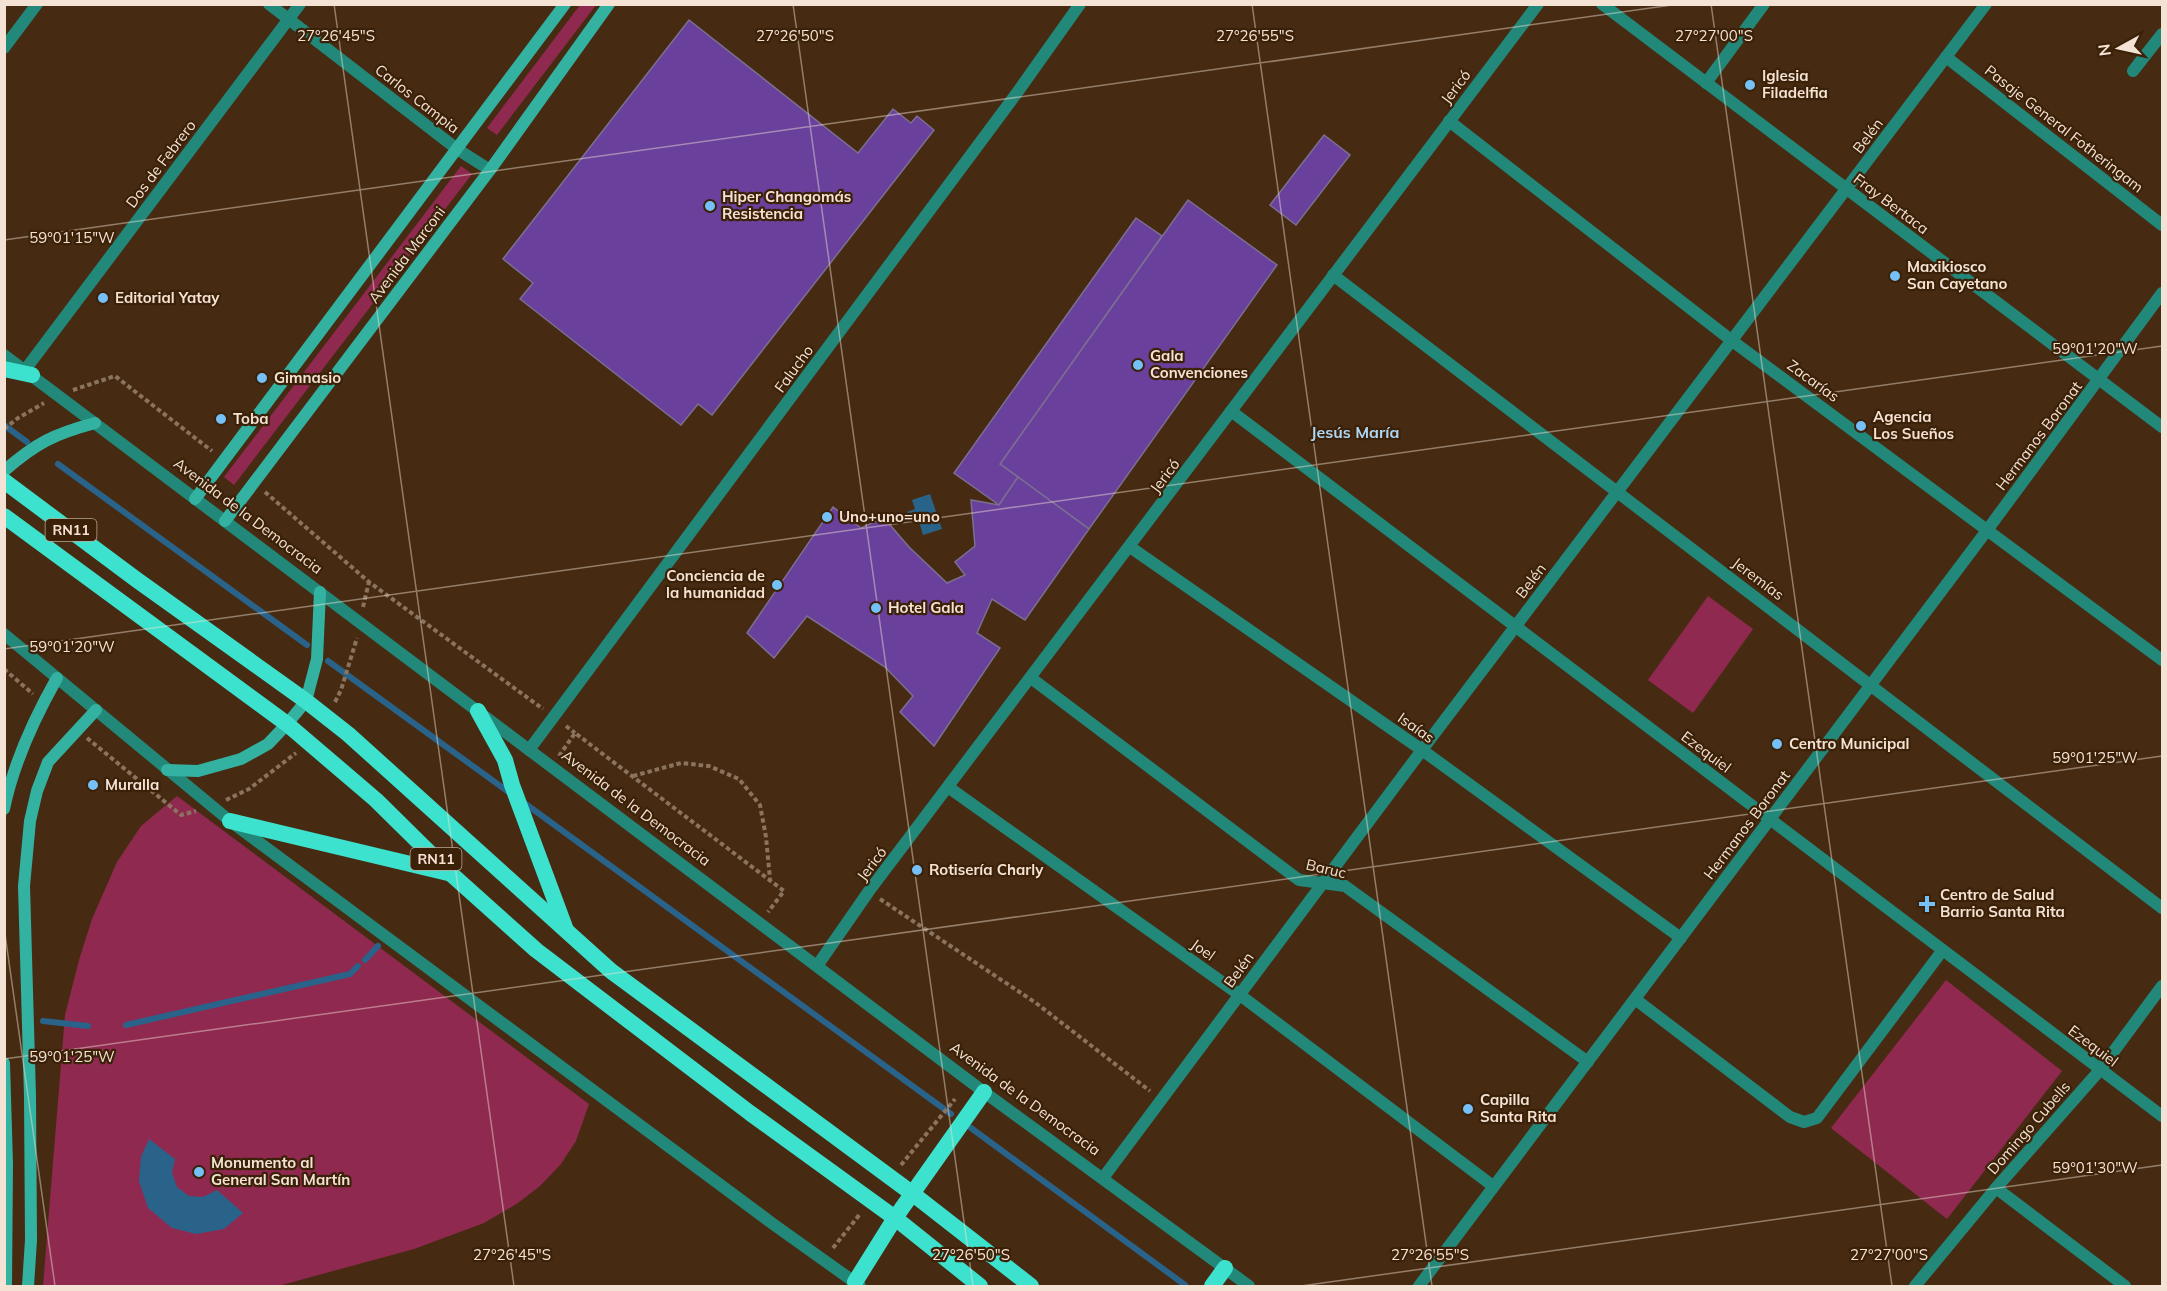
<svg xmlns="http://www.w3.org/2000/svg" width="2167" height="1291" font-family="Mulish,sans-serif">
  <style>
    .green { fill: #902950 }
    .water { fill: #29638a }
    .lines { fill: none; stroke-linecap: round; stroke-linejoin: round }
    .stream { stroke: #29638a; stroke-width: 6 }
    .building { fill: #69409c; stroke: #7c6f91; stroke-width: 1.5 }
    .path { stroke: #8b745f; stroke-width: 4; stroke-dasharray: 4.5 3; stroke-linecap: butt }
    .minor { stroke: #22887a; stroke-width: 12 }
    .tertiary { stroke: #22887a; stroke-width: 12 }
    .secondary { stroke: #33b2a1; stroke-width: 12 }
    .trunk { stroke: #3ce2cd; stroke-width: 16 }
    .ticks { fill: none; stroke: #f4e2d4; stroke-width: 1.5; stroke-opacity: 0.45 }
    .poi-dot { fill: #75c0f6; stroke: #3b2108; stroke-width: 2 }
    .labels { text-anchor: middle; stroke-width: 4.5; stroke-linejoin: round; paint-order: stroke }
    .shield { fill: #3b2108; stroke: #bca897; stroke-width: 1.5 }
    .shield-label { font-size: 14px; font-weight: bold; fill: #f4e2d4 }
    .poi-label { font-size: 15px; font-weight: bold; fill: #f4e2d4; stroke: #3b2108; text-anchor: start }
    .street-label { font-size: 15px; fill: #f4e2d4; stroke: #3b2108 }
    .neighbourhood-label { font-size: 16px; font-weight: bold; fill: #add5f4; stroke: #3b2108 }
    .ticks-label { font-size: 15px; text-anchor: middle; fill: #f4e2d4; stroke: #3b2108; stroke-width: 4.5; stroke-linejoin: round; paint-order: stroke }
  </style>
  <rect width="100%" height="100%" fill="#462b12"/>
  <g class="green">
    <polygon points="580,5 596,5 497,135 487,128"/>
    <polygon points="461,166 472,174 234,485 224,477"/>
    <polygon points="1708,596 1753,629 1693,713 1648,680"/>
    <polygon points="177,796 589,1104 576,1141 561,1164 540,1186 518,1203 484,1223 414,1249 278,1286 43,1286 65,1015 79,960 92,919 117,862 141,826"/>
    <polygon points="1946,980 2062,1071 1947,1219 1831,1128"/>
  </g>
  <g class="water">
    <polygon points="930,494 942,529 923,535 918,518 910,520 907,512 915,509 912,500"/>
    <polygon points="149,1139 175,1159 172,1173 177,1187 189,1196 203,1197 217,1190 243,1213 224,1229 196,1234 172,1228 148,1208 139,1181 141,1157"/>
  </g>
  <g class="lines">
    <g class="stream">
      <polyline points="4,425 27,442"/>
      <polyline points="58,464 307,645"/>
      <polyline points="328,661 510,793"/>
      <polyline points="523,802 951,1114"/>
      <polyline points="365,960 378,946"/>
      <polyline points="43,1021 88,1026"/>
      <polyline points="126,1025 350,974 358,966"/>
      <polyline points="971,1128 1185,1285"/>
    </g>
  </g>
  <g class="building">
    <polygon points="689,20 858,153 893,109 911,123 917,116 934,130 712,415 698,404 681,425 520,299 533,283 503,259"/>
    <polygon points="1324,135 1350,155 1296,225 1270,205"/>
    <polygon points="1188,200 1277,265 1089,529 1000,464"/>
    <polygon points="1136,218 1162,236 1000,464 1018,477 999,505 954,473"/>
    <polygon points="1018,477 1089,529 1025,620 992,599 977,633 1000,648 934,746 900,712 913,696 885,667 807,616 774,658 747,633 833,507 861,528 884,518 909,547 947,583 965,575 955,562 975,546 971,500 999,505"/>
  </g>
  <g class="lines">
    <g class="path">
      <polyline points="73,390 115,376 212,451"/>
      <polyline points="4,429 18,418 44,403"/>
      <polyline points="265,492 369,582 543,709"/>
      <polyline points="363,607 369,582"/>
      <polyline points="4,669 33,694"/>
      <polyline points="335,702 341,690 357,638"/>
      <polyline points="566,726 575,733"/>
      <polyline points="87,738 181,815 196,811"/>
      <polyline points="559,756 575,733 784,891 768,912"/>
      <polyline points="633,776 681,763 709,766 739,779 760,805 766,837 770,879"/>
      <polyline points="226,800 249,789 296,753"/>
      <polyline points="880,899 1036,1003 1150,1091"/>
      <polyline points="901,1165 955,1099"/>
      <polyline points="833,1248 860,1214"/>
    </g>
    <g class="minor">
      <polyline points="269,4 457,149 490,170"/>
      <polyline points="4,48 37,4"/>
      <polyline points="1946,57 2162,225"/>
      <polyline points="2133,71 2162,34"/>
      <polyline points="1706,83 1764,4"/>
      <polyline points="1449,121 1731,340 2162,660"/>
      <polyline points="1333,275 2162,908"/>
      <polyline points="25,370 300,4"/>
      <polyline points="1231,411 2162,1116"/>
      <polyline points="1130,547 1422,750 1681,938"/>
      <polyline points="1031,678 1299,880 1345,886 1588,1062"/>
      <polyline points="529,750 1019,90 1080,4"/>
      <polyline points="948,787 1240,995 1493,1186"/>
      <polyline points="817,966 869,891 1538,4"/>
      <polyline points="1635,999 1790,1117 1804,1122 1817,1118 1942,951"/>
      <polyline points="1103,1178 1422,750 1986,4"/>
      <polyline points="1996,1188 2125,1286"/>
      <polyline points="1419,1286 1988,529 2162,293"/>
      <polyline points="1915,1286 1996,1188 2100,1070 2162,986"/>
    </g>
    <g class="tertiary">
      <polyline points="1602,4 2162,427"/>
      <polyline points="4,355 984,1092 1249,1286"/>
      <polyline points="4,634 230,821 773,1224 860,1286"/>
    </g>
    <g class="secondary">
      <path d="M4,471C36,443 54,434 95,423"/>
      <polyline points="195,499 565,4"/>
      <polyline points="225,521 490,170 609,4"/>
      <polyline points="167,770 198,771 241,759 268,744 287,724 306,701 317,659 320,592"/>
      <path d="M4,809C13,765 35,717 57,678"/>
      <polyline points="4,1063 7,1164 6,1286"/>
      <polyline points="28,1286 31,1240 30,1096 24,886 30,821 37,791 48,762 96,710"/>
    </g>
    <g class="trunk">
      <polyline points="4,369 32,375"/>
      <polyline points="4,481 137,580 306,701 348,734 611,971 913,1194 1031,1286"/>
      <polyline points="4,516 287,724 376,800 450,873 536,950 750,1113 895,1218 980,1286"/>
      <polyline points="478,711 505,760 512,785 566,930"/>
      <polyline points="230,821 448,873"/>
      <polyline points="855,1282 895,1218 984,1092"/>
      <polyline points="1212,1286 1225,1268"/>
    </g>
  </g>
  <path class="ticks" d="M334,4L514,1286M793,4L973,1286M1252,4L1432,1286M1711,4L1892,1286M4,240L1679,4M4,649L2162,346M4,927L55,1286M4,1059L2162,756M1301,1286L2162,1165"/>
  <g class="poi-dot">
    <circle cx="1750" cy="85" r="6"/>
    <circle cx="710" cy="206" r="6"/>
    <circle cx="1895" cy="276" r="6"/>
    <circle cx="103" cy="298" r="6"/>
    <circle cx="1138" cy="365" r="6"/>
    <circle cx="262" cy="378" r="6"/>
    <circle cx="221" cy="419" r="6"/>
    <circle cx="1861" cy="426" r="6"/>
    <circle cx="827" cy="517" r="6"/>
    <circle cx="777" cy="585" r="6"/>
    <circle cx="876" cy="608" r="6"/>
    <circle cx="1777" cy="744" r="6"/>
    <circle cx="93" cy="785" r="6"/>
    <circle cx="917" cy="870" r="6"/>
    <path d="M1924 895h6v6h6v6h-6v6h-6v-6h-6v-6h6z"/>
    <circle cx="1468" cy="1109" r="6"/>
    <circle cx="199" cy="1172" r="6"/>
  </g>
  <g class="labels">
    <g class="shield">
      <rect x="45.5" y="519" width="51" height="22" rx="4.5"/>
      <rect x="410.5" y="848" width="51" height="22" rx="4.5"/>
    </g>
    <g class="shield-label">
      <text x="71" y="535">RN11</text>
      <text x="436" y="864">RN11</text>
    </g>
    <g class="poi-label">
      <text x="1762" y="81">Iglesia<tspan x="1762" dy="17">Filadelfia</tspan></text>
      <text x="722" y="202">Hiper Changomás<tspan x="722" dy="17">Resistencia</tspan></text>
      <text x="1907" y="272">Maxikiosco<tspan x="1907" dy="17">San Cayetano</tspan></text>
      <text x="115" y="303">Editorial Yatay</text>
      <text x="1150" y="361">Gala<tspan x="1150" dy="17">Convenciones</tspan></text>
      <text x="274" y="383">Gimnasio</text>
      <text x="1873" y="422">Agencia<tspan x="1873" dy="17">Los Sueños</tspan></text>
      <text x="233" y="424">Toba</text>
      <text x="839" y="522">Uno+uno=uno</text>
      <text x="765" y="581" text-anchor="end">Conciencia de<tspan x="765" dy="17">la humanidad</tspan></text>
      <text x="888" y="613">Hotel Gala</text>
      <text x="1789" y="749">Centro Municipal</text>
      <text x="105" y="790">Muralla</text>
      <text x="929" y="875">Rotisería Charly</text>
      <text x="1940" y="900">Centro de Salud<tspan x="1940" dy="17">Barrio Santa Rita</tspan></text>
      <text x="1480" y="1105">Capilla<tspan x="1480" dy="17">Santa Rita</tspan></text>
      <text x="211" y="1168">Monumento al<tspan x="211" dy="17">General San Martín</tspan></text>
    </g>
    <g class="street-label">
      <text transform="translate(1456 87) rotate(-53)" y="5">Jericó</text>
      <text transform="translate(417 99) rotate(38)" y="5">Carlos Campia</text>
      <text transform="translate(2064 129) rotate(38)" y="5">Pasaje General Fotheringam</text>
      <text transform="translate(1868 136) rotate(-53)" y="5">Belén</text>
      <text transform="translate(161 164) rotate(-53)" y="5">Dos de Febrero</text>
      <text transform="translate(1891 204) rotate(37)" y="5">Fray Bertaca</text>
      <text transform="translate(407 255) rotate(-53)" y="5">Avenida Marconi</text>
      <text transform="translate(794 369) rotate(-54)" y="5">Falucho</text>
      <text transform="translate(1813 381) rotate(36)" y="5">Zacarías</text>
      <text transform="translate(2039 436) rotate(-53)" y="5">Hermanos Boronat</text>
      <text transform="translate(1165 476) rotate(-53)" y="5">Jericó</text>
      <text transform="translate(248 516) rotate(37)" y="5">Avenida de la Democracia</text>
      <text transform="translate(1758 579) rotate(37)" y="5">Jeremías</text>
      <text transform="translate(1531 581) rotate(-53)" y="5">Belén</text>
      <text transform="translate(1416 728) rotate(35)" y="5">Isaías</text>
      <text transform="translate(1706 752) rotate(37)" y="5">Ezequiel</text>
      <text transform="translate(636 808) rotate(37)" y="5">Avenida de la Democracia</text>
      <text transform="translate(1747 825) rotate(-53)" y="5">Hermanos Boronat</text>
      <text transform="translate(872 864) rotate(-53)" y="5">Jericó</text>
      <text transform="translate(1326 869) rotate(13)" y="5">Baruc</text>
      <text transform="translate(1203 950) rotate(35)" y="5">Joel</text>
      <text transform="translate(1239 970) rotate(-54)" y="5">Belén</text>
      <text transform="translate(2093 1046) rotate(37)" y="5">Ezequiel</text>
      <text transform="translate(1025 1099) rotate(36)" y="5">Avenida de la Democracia</text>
      <text transform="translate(2029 1128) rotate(-49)" y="5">Domingo Cubells</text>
    </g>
    <g class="neighbourhood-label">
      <text x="1355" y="438">Jesús María</text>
    </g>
  </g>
  <g class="ticks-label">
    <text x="336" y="41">27°26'45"S</text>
    <text x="795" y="41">27°26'50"S</text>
    <text x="1255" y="41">27°26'55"S</text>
    <text x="1714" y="41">27°27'00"S</text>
    <text x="72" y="243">59°01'15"W</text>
    <text x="2095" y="354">59°01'20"W</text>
    <text x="72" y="652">59°01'20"W</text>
    <text x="2095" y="763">59°01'25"W</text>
    <text x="72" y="1062">59°01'25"W</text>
    <text x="2095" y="1173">59°01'30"W</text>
    <text x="512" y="1260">27°26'45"S</text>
    <text x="971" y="1260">27°26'50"S</text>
    <text x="1430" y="1260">27°26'55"S</text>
    <text x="1889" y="1260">27°27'00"S</text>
  </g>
  <rect width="2167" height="1291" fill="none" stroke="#f4e2d4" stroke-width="12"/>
  <g transform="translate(2119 48) rotate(262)" stroke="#3b2108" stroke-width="4.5" paint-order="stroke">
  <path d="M0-4.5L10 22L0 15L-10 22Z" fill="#f4e2d4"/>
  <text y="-9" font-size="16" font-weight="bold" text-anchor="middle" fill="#f4e2d4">N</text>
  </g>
</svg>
